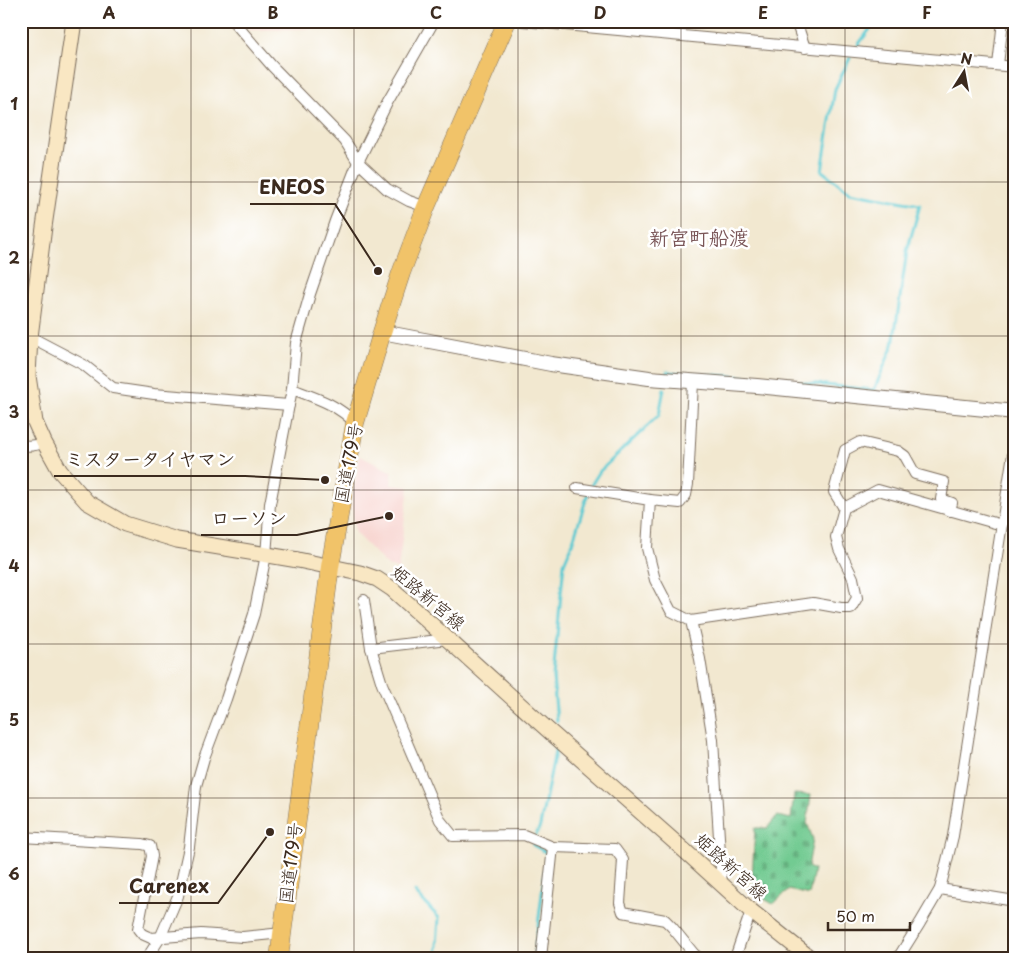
<svg xmlns="http://www.w3.org/2000/svg" width="1036" height="979" font-family="'Playpen Sans','Klee One',sans-serif">
  <style>
    .built { fill: #f7d0cb }
    .cemetery { fill: url(#cemetery-stones); stroke: #567a58 }
    .lines { fill: none; stroke-linecap: round; stroke-linejoin: round }
    .stream { stroke: #5dcad2; stroke-width: 3 }
    .minor-casing { stroke: #7b6c5c; stroke-width: 12 }
    .tertiary-casing { stroke: #7b6c5c; stroke-width: 16 }
    .secondary-casing { stroke: #7b6c5c; stroke-width: 17 }
    .trunk-casing { stroke: #7b6c5c; stroke-width: 19 }
    .minor { stroke: #fff; stroke-width: 10 }
    .tertiary { stroke: #fff; stroke-width: 14 }
    .secondary { stroke: #f9e7c3; stroke-width: 15 }
    .trunk { stroke: #f1c369; stroke-width: 18 }
    .grid { fill: none; stroke: #3b2a1e; stroke-width: 1; stroke-opacity: 0.55 }
    .labels { text-anchor: middle; stroke-width: 5; stroke-linejoin: round; paint-order: stroke }
    .street-label { font-size: 18px; fill: #3b2a1e; stroke: #fff }
    .quarter-label { font-size: 20px; font-weight: bold; fill: #7a5658; stroke: #fff }
    .leader { fill: none; stroke: #3b2a1e; stroke-width: 2 }
    .callout-dot { fill: #3b2a1e; stroke: #fff; stroke-width: 2 }
    .callout-label { font-size: 19px; text-anchor: middle; font-weight: bold; fill: #3b2a1e; stroke: #fff; stroke-width: 5; stroke-linejoin: round; paint-order: stroke }
    .neatline { fill: none; stroke: #3b2a1e; stroke-width: 2 }
    .grid-label { font-size: 16px; text-anchor: middle; font-weight: bold; fill: #3b2a1e }
  </style>
  <defs>
    <pattern id="cemetery-stones" width="16" height="16" patternUnits="userSpaceOnUse" patternTransform="scale(1.25)"><rect width="16" height="16" fill="#72cb92"/><path d="M2 7V4a2 2 0 0 1 4 0v3zM10 15v-3a2 2 0 0 1 4 0v3z" fill="#64ae7d"/></pattern>
  </defs>
  <rect width="100%" height="100%" fill="#fff"/>
  <filter id="ink" filterUnits="userSpaceOnUse"><feTurbulence type="fractalNoise" baseFrequency=".02" numOctaves="2"/><feDisplacementMap in="SourceGraphic" scale="10" xChannelSelector="R" yChannelSelector="G"/><feConvolveMatrix kernelMatrix="1 2 1 2 8 2 1 2 1" color-interpolation-filters="sRGB"/></filter>
  <filter id="wash" filterUnits="userSpaceOnUse"><feTurbulence type="fractalNoise" baseFrequency=".0096" numOctaves="4" result="noise"/><feDisplacementMap in="SourceGraphic" scale="20" xChannelSelector="R" yChannelSelector="G"/><feGaussianBlur stdDeviation="1.12" result="paint"/><feColorMatrix in="noise" values="0 0 0 0 0 0 0 0 0 0 0 0 0 0 0 0 0 1.4 0 .05"/><feComposite in="paint" operator="in"/></filter>
  <g filter="url(#wash)">
    <rect width="100%" height="100%" fill="#f2e8d0"/>
    <g class="built">
      <polygon points="243,21 324,21 321,28 251,30"/>
      <polygon points="360,456 392,472 391,485 409,487 398,569 388,566 355,533 352,501"/>
    </g>
    <polygon class="cemetery" points="794,794 811,795 807,823 813,839 808,867 814,870 809,895 789,890 773,904 749,890 755,880 752,878 755,828 767,828 777,816 791,819"/>
    <g class="lines">
      <g class="stream">
        <polyline points="858,45 876,21"/>
        <polyline points="667,372 759,378 874,390 893,345 907,251 920,205 850,192 822,171 835,89 850,58"/>
        <polyline points="590,487 600,471 659,415 664,389"/>
        <polyline points="557,721 553,677 564,563 572,544 588,493"/>
        <polyline points="536,835 540,826 556,747"/>
        <polyline points="415,892 439,918 436,958"/>
        <polyline points="534,958 547,853 533,845 534,842"/>
      </g>
    </g>
  </g>
  <g filter="url(#ink)">
    <g class="lines">
      <defs>
        <g id="minor">
          <polyline points="233,21 272,66 345,141 358,162 387,189 409,201 426,207"/>
          <polyline points="522,21 1015,67"/>
          <polyline points="796,21 805,48"/>
          <polyline points="998,65 1003,21"/>
          <polyline points="21,332 84,365 113,388 154,394 289,405"/>
          <path d="M292,389C316,398 337,404 355,423"/>
          <path d="M21,445C30,447 36,446 44,442"/>
          <polyline points="577,488 650,500 647,548 655,580 671,611 691,621 700,659 713,740 722,886"/>
          <polyline points="650,500 680,503 686,495 688,484 693,382"/>
          <polyline points="844,508 834,492 845,450 860,442 898,451 905,456 915,474 944,482 941,499 952,503 950,511"/>
          <polyline points="364,600 371,648 382,684 440,820 453,836 524,835 553,847 615,849 623,860 620,903 623,912 665,920 672,927 694,954 699,958"/>
          <polyline points="691,621 813,603 841,608 851,608 857,598 853,578 839,549 836,537 844,508 878,490 1002,525"/>
          <polyline points="371,648 447,639"/>
          <polyline points="21,837 142,844 150,846 152,856 138,929 142,934 151,938 201,934 243,937 282,933"/>
          <polyline points="940,889 1015,901"/>
          <polyline points="147,958 160,938 178,896 189,847 196,786 204,758 226,699 254,614 266,555 270,504 292,389 296,343 310,294 335,221 358,162 387,103 434,21"/>
          <polyline points="541,958 553,847"/>
          <polyline points="735,958 751,911"/>
          <polyline points="898,958 920,923 940,889 953,836 1015,441"/>
        </g>
        <polyline id="tertiary" points="382,332 551,364 649,378 757,386 1015,412"/>
        <polyline id="secondary" points="74,21 44,227 30,337 28,376 35,422 44,442 60,471 87,502 125,524 177,540 298,560 360,573 377,579 392,589 548,730 685,851 751,911 810,958"/>
        <polyline id="trunk" points="279,958 330,567 355,423 382,332 401,273 426,207 507,21"/>
      </defs>
      <use href="#minor" class="minor-casing"/>
      <use href="#tertiary" class="tertiary-casing"/>
      <use href="#secondary" class="secondary-casing"/>
      <use href="#trunk" class="trunk-casing"/>
      <use href="#minor" class="minor"/>
      <use href="#tertiary" class="tertiary"/>
      <use href="#secondary" class="secondary"/>
      <use href="#trunk" class="trunk"/>
    </g>
  </g>
  <path class="grid" d="M191,21V958M354,21V958M518,21V958M681,21V958M845,21V958M21,182H1015M21,336H1015M21,490H1015M21,644H1015M21,798H1015"/>
  <g class="labels">
    <g class="street-label">
      <text transform="translate(349 463) rotate(-79)" y="6">国道179号</text>
      <text transform="translate(428 598) rotate(40)" y="6">姫路新宮線</text>
      <text transform="translate(291 863) rotate(-83)" y="6">国道179号</text>
      <text transform="translate(731 867) rotate(42)" y="6">姫路新宮線</text>
    </g>
    <g class="quarter-label">
      <text x="699" y="245">新宮町船渡</text>
    </g>
  </g>
  <path class="leader" d="M378 271L335 204H250M325 480L245 476H54M389 516L297 535H201M270 832L218 903H119"/>
  <g class="callout-dot">
    <circle cx="378" cy="271" r="5"/>
    <circle cx="325" cy="480" r="5"/>
    <circle cx="389" cy="516" r="5"/>
    <circle cx="270" cy="832" r="5"/>
  </g>
  <g class="callout-label">
    <text x="292" y="194">ENEOS</text>
    <text x="150" y="466">ミスタータイヤマン</text>
    <text x="249" y="525">ローソン</text>
    <text x="169" y="893">Carenex</text>
  </g>
  <rect width="1036" height="979" fill="none" stroke="#fff" stroke-width="55"/>
  <g transform="translate(964 72) rotate(11)" stroke="#ffffff" stroke-width="4" paint-order="stroke">
  <path d="M0-4L9 19L0 12L-9 19Z" fill="#3b2a1e"/>
  <text y="-8" font-size="14" font-weight="bold" text-anchor="middle" fill="#3b2a1e">N</text>
  </g>
  <path d="M828 922v8h82v-8" fill="none" stroke="#3b2a1e" stroke-width="2.5"/>
  <text x="836" y="922" font-size="15" fill="#3b2a1e" stroke="#ffffff" stroke-width="4" paint-order="stroke">50 m</text>
  <rect x="28" y="28" width="980" height="924" class="neatline"/>
  <g class="grid-label">
    <text x="109" y="19">A</text>
    <text x="273" y="19">B</text>
    <text x="436" y="19">C</text>
    <text x="600" y="19">D</text>
    <text x="763" y="19">E</text>
    <text x="927" y="19">F</text>
    <text x="14" y="110">1</text>
    <text x="14" y="264">2</text>
    <text x="14" y="418">3</text>
    <text x="14" y="572">4</text>
    <text x="14" y="726">5</text>
    <text x="14" y="880">6</text>
  </g>
</svg>
